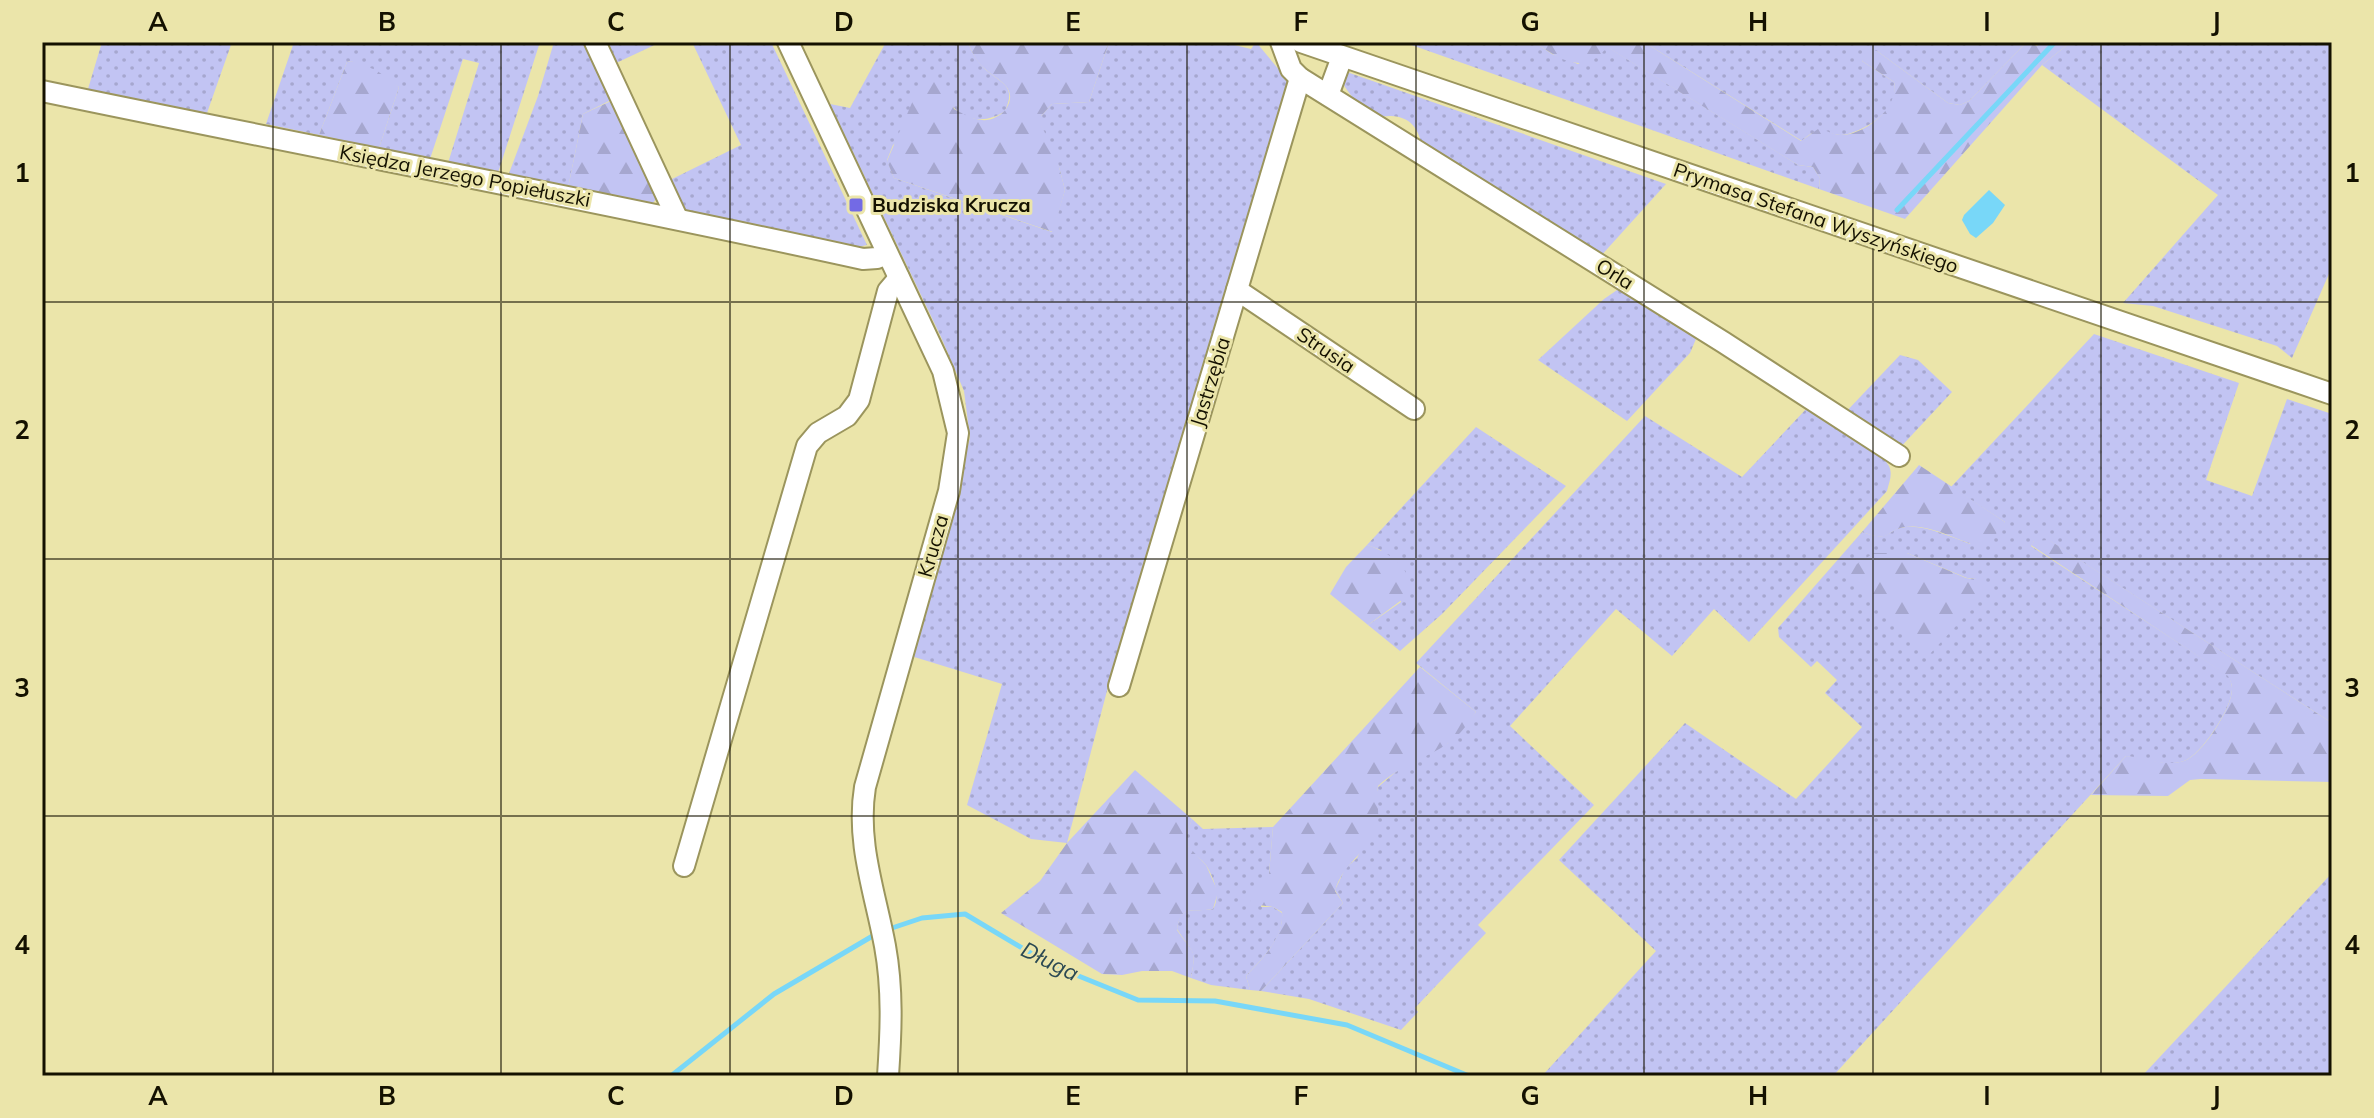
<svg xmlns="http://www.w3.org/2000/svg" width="2374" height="1118" font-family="Mulish,sans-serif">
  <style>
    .grass { fill: url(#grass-dots); fill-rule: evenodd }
    .forest { fill: url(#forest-firs) }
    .water { fill: #78d7f8 }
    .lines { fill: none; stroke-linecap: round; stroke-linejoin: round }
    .stream { stroke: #78d7f8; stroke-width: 5 }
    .minor-casing { stroke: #9b955d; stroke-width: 24 }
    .minor { stroke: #fff; stroke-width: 20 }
    .grid { fill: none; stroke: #141100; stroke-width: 2; stroke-opacity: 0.55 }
    .poi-dot { fill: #736ae5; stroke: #ebe5aa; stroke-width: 3 }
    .labels { text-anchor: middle; stroke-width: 6; stroke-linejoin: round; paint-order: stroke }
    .street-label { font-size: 20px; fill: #141100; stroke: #ebe5aa }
    .poi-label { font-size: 20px; font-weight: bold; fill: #141100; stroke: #ebe5aa; text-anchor: start }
    .water-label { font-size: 22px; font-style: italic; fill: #2b4953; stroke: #ebe5aa }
    .neatline { fill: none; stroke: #141100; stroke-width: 3 }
    .grid-label { font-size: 26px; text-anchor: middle; font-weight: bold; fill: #141100 }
  </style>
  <defs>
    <pattern id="grass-dots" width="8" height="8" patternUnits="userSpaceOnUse" patternTransform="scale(2)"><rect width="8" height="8" fill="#c2c4f3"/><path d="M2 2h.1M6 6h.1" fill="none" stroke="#a6a7cf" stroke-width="1.8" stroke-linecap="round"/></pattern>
    <pattern id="forest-firs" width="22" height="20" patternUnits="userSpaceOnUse" patternTransform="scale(2)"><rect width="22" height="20" fill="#c2c4f3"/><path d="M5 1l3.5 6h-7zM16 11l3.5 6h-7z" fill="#a6a7cf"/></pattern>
  </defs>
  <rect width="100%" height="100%" fill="#ebe5aa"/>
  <g class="grass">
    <polygon points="102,42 232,42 207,113 88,89"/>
    <polygon points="294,42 540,42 498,173 448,163 479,63 463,59 430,159 379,148 399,87 351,61 347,62 319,135 266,124"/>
    <polygon points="554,42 587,42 613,99 583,114 568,188 508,176 538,96"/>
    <polygon points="603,42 661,42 614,64"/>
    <polygon points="692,42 771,42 867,245 858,247 689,213 681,206 668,181 741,145"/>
    <path d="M886,42H968C972,53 977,62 986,70C1004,85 1016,86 1005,111C987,124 961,122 949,101L893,145L887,160L894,178L1052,232L1065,190L1059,167L1041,126V116L1052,104L1089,102L1109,42H1222L1251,49L1256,42L1290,83L1108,687L1067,843L1031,839L967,805L1002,684L911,656L970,438L964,391L941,337L830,104L850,108Z"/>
    <polygon points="1403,42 1534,42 1552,54 1578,64 1606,46 1798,165 1813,167 1820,178 1819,189"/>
    <path d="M1644,42H2027L1969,101L1960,105L1948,103L1877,51L1862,61L1894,82C1900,108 1871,127 1848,134C1828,139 1822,121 1802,141Z"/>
    <polygon points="2071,42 2332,42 2332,267 2292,358 2277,346 2153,306 2123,303 2218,195 2042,65"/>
    <path d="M1344,71L1666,184L1599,258L1422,144C1417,127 1410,117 1391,116C1387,116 1381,117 1378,116C1363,110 1347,94 1341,79Z"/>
    <polygon points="1620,288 1696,339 1690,353 1627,421 1538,360 1604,299"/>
    <path d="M2094,334L2239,383L2206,480L2252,496L2287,399L2332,414V723L2050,541H2034L2031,546L2229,676C2230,680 2232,684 2232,688C2233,707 2201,755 2184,761C2166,767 2144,759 2126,756L1833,1076H1542L1656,951L1559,860L1685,723L1796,799L1862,727L1825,693L1837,680L1817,661L1811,667L1779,637L1778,628L1862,532C1893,543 1883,530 1906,527C1926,525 1951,537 1970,544L2005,522L1951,487ZM1907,553L1967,578L1977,579L1842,574Z"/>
    <polygon points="1900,355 1918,360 1952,392 1897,451 1843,415"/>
    <path d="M1808,407C1825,418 1882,450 1889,466C1893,475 1889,482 1887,491L1749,642L1714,609L1672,656L1616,609L1510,726L1594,805L1478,925L1486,933L1415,1008L1418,1012L1401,1030L1309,999L1261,991L1343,903L1335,890L1345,869L1357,858L1378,814L1376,796L1378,787L1404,765L1448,743L1476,712L1416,663L1645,416L1742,477Z"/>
    <polygon points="1476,427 1566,486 1442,614 1400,651 1368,625 1401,602 1381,550 1367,545"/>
    <path d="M1192,819L1203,829L1273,827L1269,874L1261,907H1273L1282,913C1284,938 1263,958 1246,976L1250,990L1211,985L1191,978C1197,947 1192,953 1177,929C1181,903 1192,913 1213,909C1221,896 1214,878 1206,865C1201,858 1191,853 1188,846C1184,837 1189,828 1192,819Z"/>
    <polygon points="2332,873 2332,1076 2142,1076"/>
  </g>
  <g class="forest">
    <path d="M968,42H1109L1089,102L1052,104L1041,116V125L1056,155L1065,190L1053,232L894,178L887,161L920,84L934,80L946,86L954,109C967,116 982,125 996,117C1003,114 1006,110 1009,103C1015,86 996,79 985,69C976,62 972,52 968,42Z"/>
    <path d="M1534,42H1644L1801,141L1818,129C1827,130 1835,136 1844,135C1868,132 1899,107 1894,82L1862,61L1869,50L1877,51L1948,103L1960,105L1969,101L2027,42L2037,46L2041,42H2071L2042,65L1905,219L1819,189L1820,178L1813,167L1798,165L1607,47C1584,77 1560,59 1534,42Z"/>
    <polygon points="351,61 376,70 399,87 379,148 319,135 347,62"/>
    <polygon points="611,101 657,198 652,204 568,188 583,114"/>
    <path d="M1919,465L2005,522L1990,542L1981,547C1958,541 1929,523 1905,527C1883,531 1893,543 1862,532Z"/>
    <path d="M2049,540L2332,723V782L2201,779L2190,780L2168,796L2091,795L2126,756C2145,757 2165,767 2184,761C2202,755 2233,707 2232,688C2232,684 2230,680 2228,676L2031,545L2034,541Z"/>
    <path d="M1367,545C1388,552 1404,563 1412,585L1407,596L1368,625L1330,594L1346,567Z"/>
    <polygon points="1874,553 1907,553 1966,578 1994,585 1929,655 1841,574"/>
    <path d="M1420,667L1476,712C1468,723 1461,734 1450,742C1426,759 1401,764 1378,786C1375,801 1382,817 1375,831C1365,854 1341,866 1335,891L1343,903L1261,991L1250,990L1246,976C1262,959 1284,938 1282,912L1273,907L1251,904C1246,889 1258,883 1269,874L1273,827Z"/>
    <path d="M1135,770L1192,819L1187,834L1188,846L1206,865L1218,892L1213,909C1192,913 1181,903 1177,930C1193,954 1197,946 1191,978L1172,971H1142L1122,975L1102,974L1001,913L1040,881L1067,843Z"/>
  </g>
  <polygon class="water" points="1989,190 2005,205 1993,223 1976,238 1970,234 1962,220 1964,215"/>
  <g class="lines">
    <g class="stream">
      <polyline points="1897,210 2055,42"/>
      <polyline points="886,930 922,918 965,914 1049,964 1138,1000 1215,1001 1347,1025 1469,1076"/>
      <polyline points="671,1076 774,994 876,934"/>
    </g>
    <defs>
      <g id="minor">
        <polyline points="595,42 677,218"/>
        <path d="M788,42L943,371L958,433L949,491L865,787C856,842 875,892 885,946C893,990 891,1032 888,1076"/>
        <polyline points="1281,42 1291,69 1300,78 1723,342 1899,456"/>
        <polyline points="1301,42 2332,394"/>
        <path d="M42,91C316,148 590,199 863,259L877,258L887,254"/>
        <polyline points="1328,95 1342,57"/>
        <polyline points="1237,290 1414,409"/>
        <polyline points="1119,686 1300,78"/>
        <polyline points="684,866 807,446 818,433 847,416 859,400 888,291 899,278"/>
      </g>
    </defs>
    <use href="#minor" class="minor-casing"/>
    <use href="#minor" class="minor"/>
  </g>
  <path class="grid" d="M273,42V1076M501,42V1076M730,42V1076M958,42V1076M1187,42V1076M1416,42V1076M1644,42V1076M1873,42V1076M2101,42V1076M42,302H2332M42,559H2332M42,816H2332"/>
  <rect class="poi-dot" x="848" y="197" width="16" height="16" rx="4"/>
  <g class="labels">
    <g class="street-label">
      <text transform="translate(465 176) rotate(11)" y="7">Księdza Jerzego Popiełuszki</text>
      <text transform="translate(1816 218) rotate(19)" y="7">Prymasa Stefana Wyszyńskiego</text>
      <text transform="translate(1615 274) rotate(32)" y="7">Orla</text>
      <text transform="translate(1326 350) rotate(34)" y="7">Strusia</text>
      <text transform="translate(1210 382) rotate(-73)" y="7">Jastrzębia</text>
      <text transform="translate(933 546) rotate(-74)" y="7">Krucza</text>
    </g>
    <g class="poi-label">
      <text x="872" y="212">Budziska Krucza</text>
    </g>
    <g class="water-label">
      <text transform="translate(1050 961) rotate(26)" y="8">Długa</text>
    </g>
  </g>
  <rect width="2374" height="1118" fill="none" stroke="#ebe5aa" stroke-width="88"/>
  <rect x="44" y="44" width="2286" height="1030" class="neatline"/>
  <g class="grid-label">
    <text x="158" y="31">A</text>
    <text x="387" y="31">B</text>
    <text x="616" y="31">C</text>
    <text x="844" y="31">D</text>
    <text x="1073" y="31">E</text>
    <text x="1301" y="31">F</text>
    <text x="1530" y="31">G</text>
    <text x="1758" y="31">H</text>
    <text x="1987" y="31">I</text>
    <text x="2216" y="31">J</text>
    <text x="22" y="182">1</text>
    <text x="2352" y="182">1</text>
    <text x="22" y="439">2</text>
    <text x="2352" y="439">2</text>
    <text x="22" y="697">3</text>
    <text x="2352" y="697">3</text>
    <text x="22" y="954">4</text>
    <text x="2352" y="954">4</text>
    <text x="158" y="1105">A</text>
    <text x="387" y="1105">B</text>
    <text x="616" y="1105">C</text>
    <text x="844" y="1105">D</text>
    <text x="1073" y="1105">E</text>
    <text x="1301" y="1105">F</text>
    <text x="1530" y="1105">G</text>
    <text x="1758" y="1105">H</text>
    <text x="1987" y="1105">I</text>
    <text x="2216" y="1105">J</text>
  </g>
</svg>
